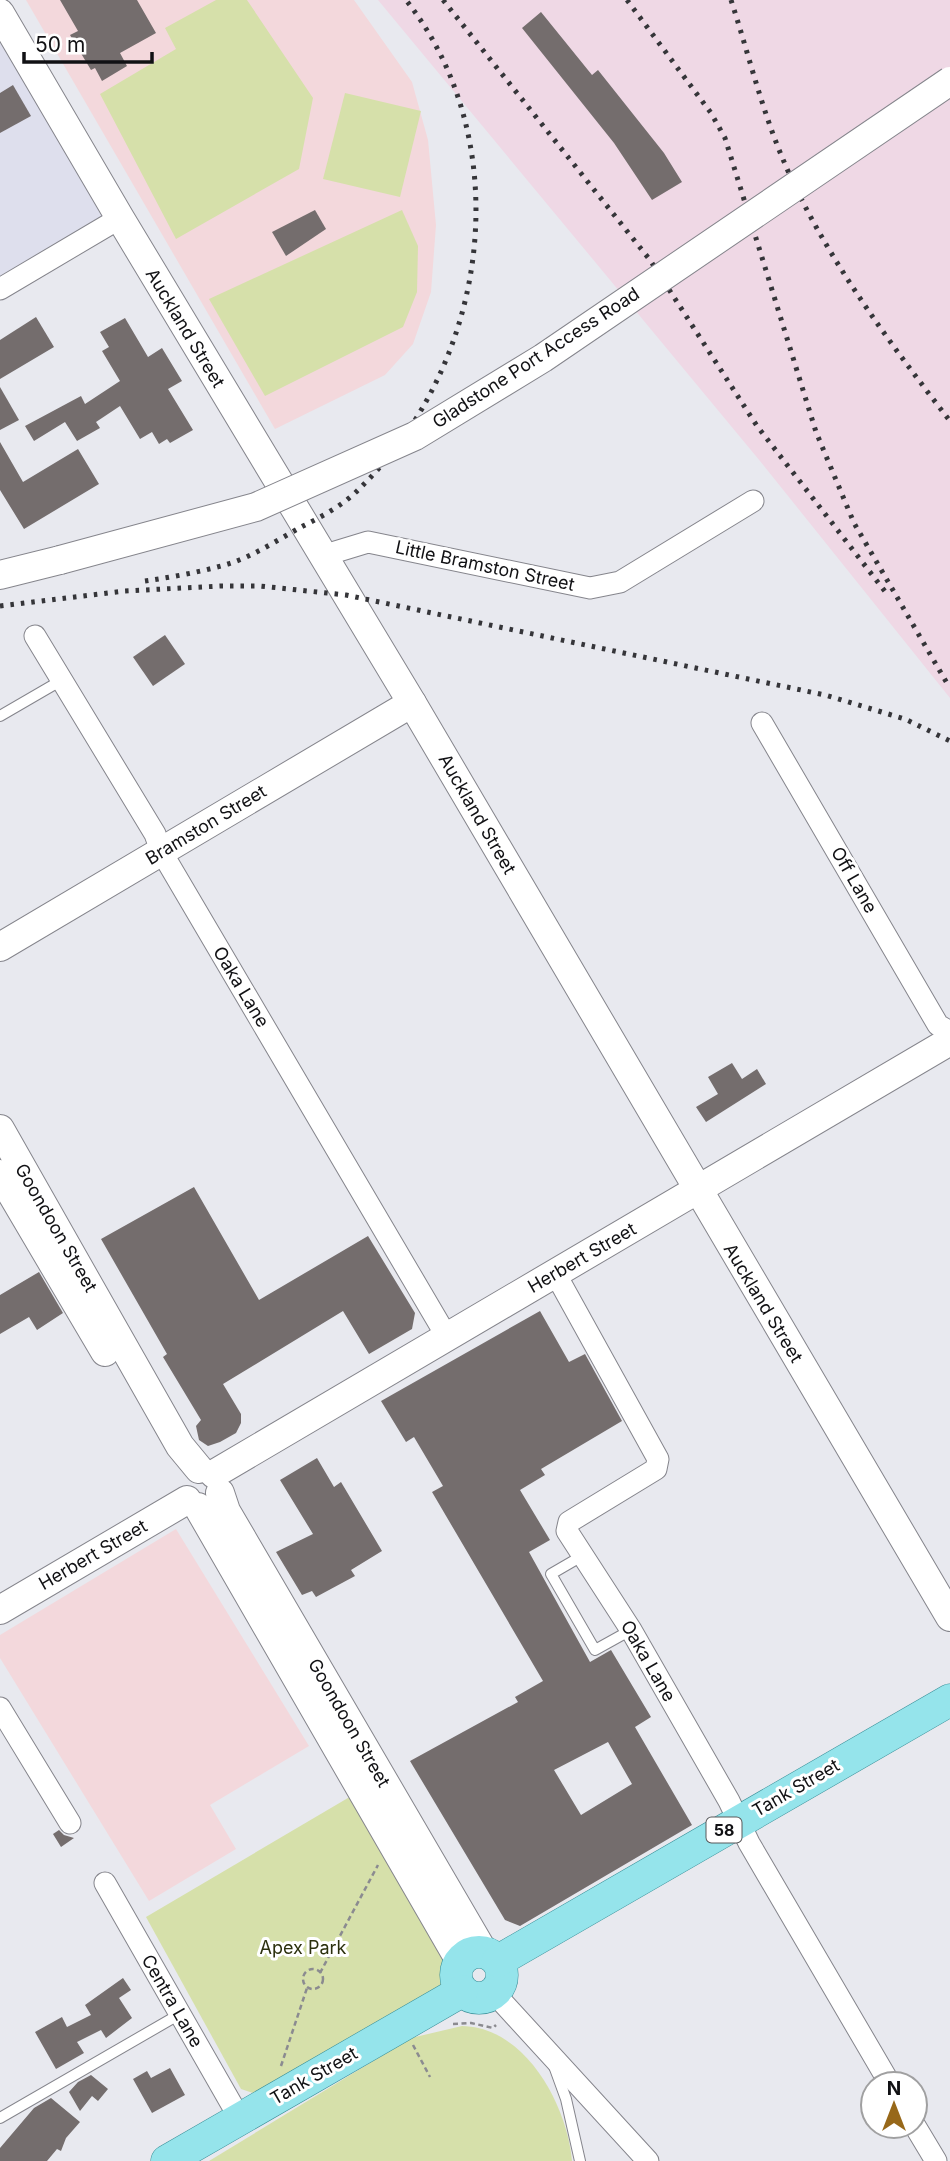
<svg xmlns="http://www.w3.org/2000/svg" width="950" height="2161" font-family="Inter,sans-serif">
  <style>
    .built { fill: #dedfed }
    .industrial { fill: #efd8e5 }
    .education { fill: #f3d8dc }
    .green { fill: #d6e0aa }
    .building { fill: #746d6d; fill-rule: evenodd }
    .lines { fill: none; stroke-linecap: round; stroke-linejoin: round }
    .lane-casing { stroke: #85858c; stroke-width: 12 }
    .street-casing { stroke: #85858c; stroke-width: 23 }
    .secondary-casing { stroke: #85858c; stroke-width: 30 }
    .primary-casing { stroke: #398e97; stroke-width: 33 }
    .path { stroke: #8b8b90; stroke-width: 2.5; stroke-dasharray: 5 3.5; stroke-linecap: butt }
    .lane { stroke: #fff; stroke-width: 10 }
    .street { stroke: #fff; stroke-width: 21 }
    .secondary { stroke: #fff; stroke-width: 28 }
    .primary { stroke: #95e4eb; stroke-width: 32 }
    .rail { stroke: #353539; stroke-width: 5; stroke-dasharray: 3.5 7; stroke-linecap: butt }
    .secondary-bridge-casing { stroke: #85858c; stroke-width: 30; stroke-linecap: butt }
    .secondary-bridge { stroke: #fff; stroke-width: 28 }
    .labels { text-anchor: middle; stroke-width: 6; stroke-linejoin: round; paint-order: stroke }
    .shield { fill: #fff; stroke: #58585a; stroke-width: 2 }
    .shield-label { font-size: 16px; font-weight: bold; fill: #111114 }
    .street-label { font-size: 18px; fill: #111114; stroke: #fff }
    .park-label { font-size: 18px; fill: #2b300d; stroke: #fff }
  </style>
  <rect width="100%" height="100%" fill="#e8e9ef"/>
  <polygon class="built" points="0,13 120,218 0,289"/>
  <polygon class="industrial" points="378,0 950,0 950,698 760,461"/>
  <g class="education">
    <polygon points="26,0 354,0 412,82 428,140 436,225 431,292 413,344 385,375 275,429"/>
    <polygon points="176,1529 309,1746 210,1805 236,1849 149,1901 0,1658 0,1635"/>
  </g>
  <g class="green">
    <polygon points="216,0 247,0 313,98 299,169 176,239 100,94 176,49 165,28"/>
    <polygon points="345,93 421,111 400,197 323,179"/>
    <polygon points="402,210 418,246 417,292 403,327 265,396 209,299"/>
    <polygon points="353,1795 441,1952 445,1966 440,1989 256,2094 241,2089 146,1917"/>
    <path d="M462,2026C525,2027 567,2104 572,2161H209L411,2038Z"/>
  </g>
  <g class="building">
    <polygon points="60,0 137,0 156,33 120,53 127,66 102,81 95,68 91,70 70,35 78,31"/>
    <polygon points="541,12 592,75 598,70 664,153 682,182 652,200 614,143 522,28"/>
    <polygon points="13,85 31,116 0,133 0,93"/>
    <polygon points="315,210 326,229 286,256 272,232"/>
    <polygon points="36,317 54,347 0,379 0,340"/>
    <polygon points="125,318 148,357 162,348 182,381 168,389 193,430 170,443 167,439 159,444 152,432 140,439 120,406 96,422 100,428 77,441 65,422 34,441 25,426 81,396 85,404 120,381 102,351 109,347 100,332"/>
    <polygon points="0,387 19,420 0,430"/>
    <polygon points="0,442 23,482 78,449 99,484 24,529 0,490"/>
    <polygon points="165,635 185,664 153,686 133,657"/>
    <polygon points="732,1063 742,1079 757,1069 766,1084 706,1122 696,1107 718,1094 708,1077"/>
    <polygon points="194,1187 259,1300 368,1236 415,1313 412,1329 369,1354 343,1311 223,1384 241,1414 241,1423 236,1433 220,1442 208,1446 199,1440 196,1426 201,1420 163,1357 167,1354 101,1239"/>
    <polygon points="39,1272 63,1313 37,1330 29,1317 0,1334 0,1295"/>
    <path d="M540,1311L569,1362L585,1354L622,1421L541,1469L545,1475L520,1490L550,1540L529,1552L590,1662L611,1650L651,1717L635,1727L692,1825L520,1926L505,1920L410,1761L518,1702L515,1697L543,1681L432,1492L443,1486L414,1437L406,1442L381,1401ZM608,1742L632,1784L581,1815L554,1770Z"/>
    <polygon points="317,1458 334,1487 341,1482 382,1551 351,1570 355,1576 316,1597 312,1591 302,1595 276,1552 313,1534 280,1480"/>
    <polygon points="59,1830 64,1835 74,1838 61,1847 53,1834"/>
    <polygon points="123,1978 131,1990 119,1998 132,2018 106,2038 101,2030 77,2042 84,2053 56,2069 35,2032 62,2017 67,2027 91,2015 85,2005"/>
    <polygon points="170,2068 185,2095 152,2113 133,2079 147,2071 151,2078"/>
    <polygon points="91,2075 108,2089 98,2101 92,2096 80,2111 69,2092 78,2082"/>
    <polygon points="51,2098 80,2122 66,2138 61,2151 57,2149 47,2161 0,2161 0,2148 34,2108"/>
  </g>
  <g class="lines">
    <defs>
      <g id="lane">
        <polyline points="0,716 62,680"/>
        <polyline points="582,1556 551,1574 595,1650 631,1630"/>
        <polyline points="554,2066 566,2099 580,2161"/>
        <polyline points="0,2118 180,2014"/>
      </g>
      <g id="street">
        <polyline points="0,289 120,218"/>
        <polyline points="322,556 368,542 590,588 620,582 753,501"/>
        <polyline points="35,636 155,834 161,851 447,1337"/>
        <polyline points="762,723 938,1025 950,1032"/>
        <polyline points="555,1273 658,1459 656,1469 569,1522 567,1531 631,1630 729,1801 749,1843 890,2084"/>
        <polyline points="0,1708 70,1823"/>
        <polyline points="105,1883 240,2119"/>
        <polyline points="494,1993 648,2161"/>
        <polyline points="915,2126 936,2161"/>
      </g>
      <g id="secondary">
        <polyline points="0,13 120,218 412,703 950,1617"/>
        <polyline points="0,575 60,560"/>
        <polyline points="0,947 412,703"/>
        <polyline points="0,1129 180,1446 199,1469"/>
        <polyline points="0,1174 105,1352"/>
        <polyline points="214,1474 950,1041"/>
        <polyline points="220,1493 226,1511 483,1951"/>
        <polyline points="198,1507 460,1961"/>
        <polyline points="0,1610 187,1500"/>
      </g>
      <g id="primary">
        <circle cx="479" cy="1975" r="23"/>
        <polyline points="498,1961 950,1700"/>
        <polyline points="167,2161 462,1991"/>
      </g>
    </defs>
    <use href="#lane" class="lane-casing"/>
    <use href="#street" class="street-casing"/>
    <use href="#secondary" class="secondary-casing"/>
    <use href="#primary" class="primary-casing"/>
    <g class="path">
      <circle cx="313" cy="1979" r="10"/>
      <polyline points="320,1973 378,1865"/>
      <polyline points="453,2024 471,2023 493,2028 496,2025"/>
      <polyline points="413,2045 430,2077"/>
      <polyline points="281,2066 307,1988"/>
    </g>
    <use href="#lane" class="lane"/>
    <use href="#street" class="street"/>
    <use href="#secondary" class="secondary"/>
    <use href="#primary" class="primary"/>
    <g class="rail">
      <polyline points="443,0 650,260 757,426 887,594"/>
      <polyline points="627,0 711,113 725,138 816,432 854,523 948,685"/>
      <path d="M731,0C748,52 761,107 782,157C821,251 888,341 950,421"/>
      <path d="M145,581C172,577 201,572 228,564C254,556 279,539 303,526C323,516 345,504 360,488C489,363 519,144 406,0"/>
      <polyline points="0,606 125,591 221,586 260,586 346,595 825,695 905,719 950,741"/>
    </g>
    <defs>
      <polyline id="secondary-bridge" points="60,560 256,507 415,436 543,358 950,81"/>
    </defs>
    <use href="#secondary-bridge" class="secondary-bridge-casing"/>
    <use href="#secondary-bridge" class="secondary-bridge"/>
  </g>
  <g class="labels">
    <rect class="shield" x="706.5" y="1817.5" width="35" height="25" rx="5"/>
    <g class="shield-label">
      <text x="724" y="1836">58</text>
    </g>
    <g class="street-label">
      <text transform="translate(185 328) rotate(59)" y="6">Auckland Street</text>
      <text transform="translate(536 358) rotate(-33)" y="6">Gladstone Port Access Road</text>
      <text transform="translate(485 566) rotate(12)" y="6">Little Bramston Street</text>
      <text transform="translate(477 814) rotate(60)" y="6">Auckland Street</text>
      <text transform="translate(206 825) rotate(-31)" y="6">Bramston Street</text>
      <text transform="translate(854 880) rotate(60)" y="6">Off Lane</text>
      <text transform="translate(241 987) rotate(59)" y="6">Oaka Lane</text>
      <text transform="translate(56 1228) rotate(60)" y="6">Goondoon Street</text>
      <text transform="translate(582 1258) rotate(-30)" y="6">Herbert Street</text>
      <text transform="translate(763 1303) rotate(59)" y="6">Auckland Street</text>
      <text transform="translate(93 1555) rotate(-30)" y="6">Herbert Street</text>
      <text transform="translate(648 1661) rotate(60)" y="6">Oaka Lane</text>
      <text transform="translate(349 1723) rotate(60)" y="6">Goondoon Street</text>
      <text transform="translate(796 1788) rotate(-30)" y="6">Tank Street</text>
      <text transform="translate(172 2001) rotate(60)" y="6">Centra Lane</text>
      <text transform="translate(314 2076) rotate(-30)" y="6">Tank Street</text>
    </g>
    <g class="park-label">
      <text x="303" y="1954">Apex Park</text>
    </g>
  </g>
  <g transform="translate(894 2105)"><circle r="33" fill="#ffffff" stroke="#a0a0a1" stroke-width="2"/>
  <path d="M0-5L12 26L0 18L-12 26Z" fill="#976819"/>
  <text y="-10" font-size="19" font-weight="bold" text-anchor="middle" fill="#111114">N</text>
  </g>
  <path d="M24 52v10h128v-10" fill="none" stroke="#111114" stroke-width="3.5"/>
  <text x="35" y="52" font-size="21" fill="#111114" stroke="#ffffff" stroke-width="5" paint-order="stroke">50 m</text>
</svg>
